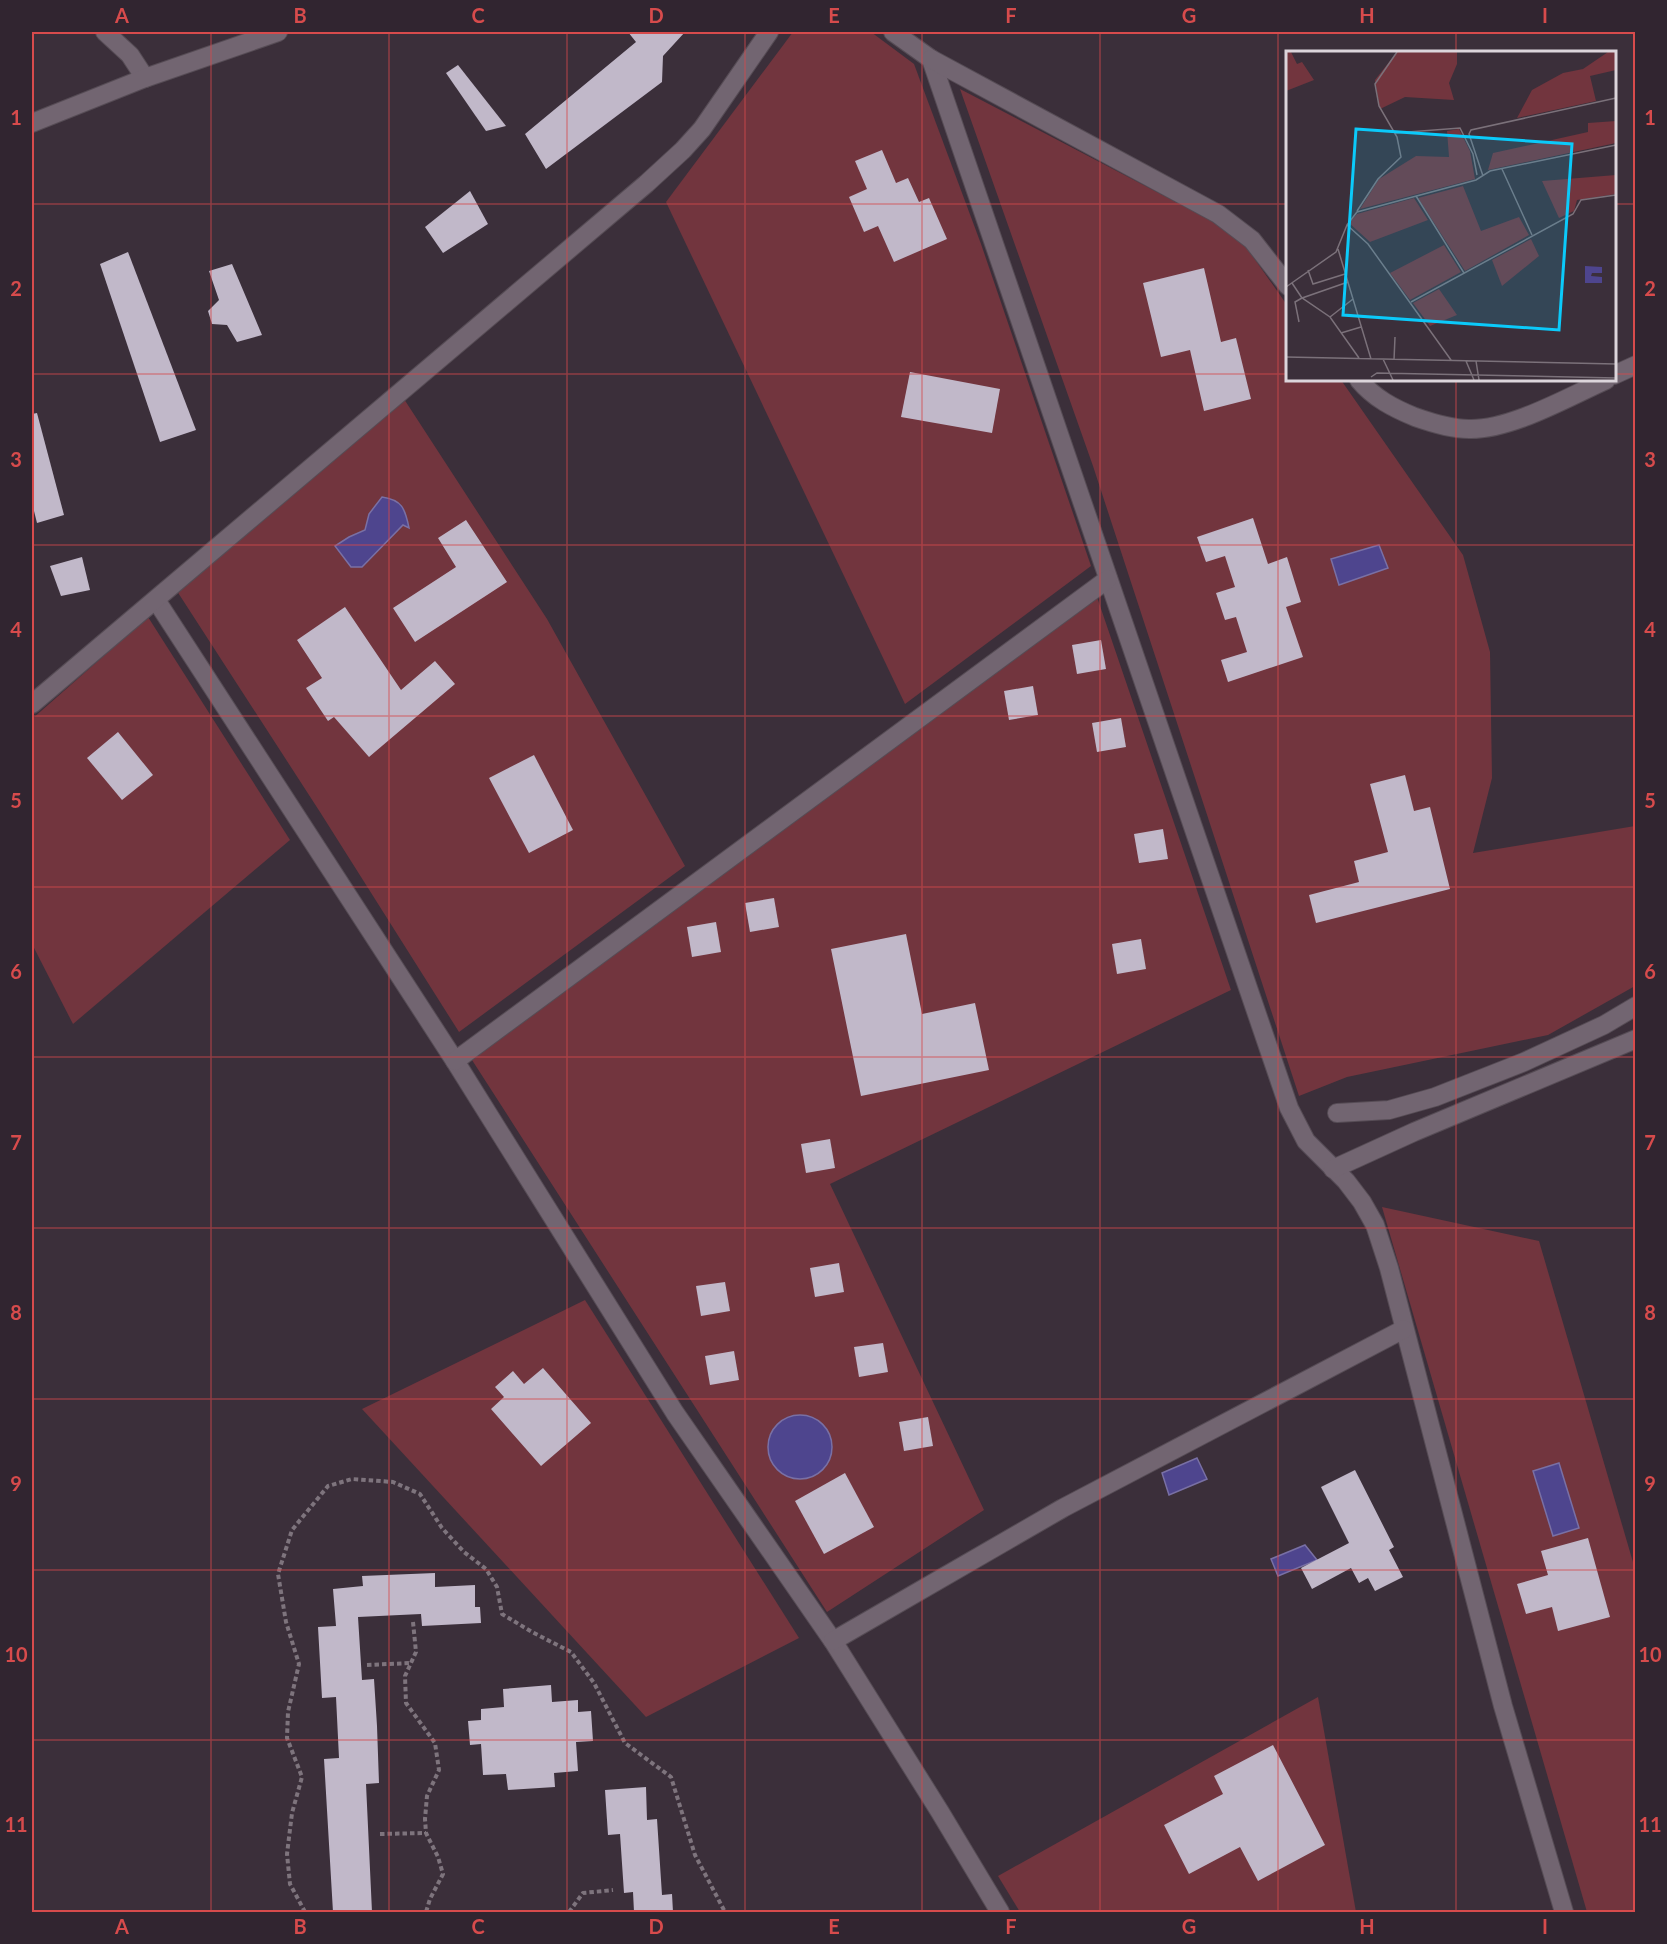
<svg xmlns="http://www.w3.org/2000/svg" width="1667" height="1944" font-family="Lato,sans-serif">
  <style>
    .green { fill: #72353e }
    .water { fill: #4e458e; stroke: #7970a5; stroke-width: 1.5 }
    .building { fill: #c1b8c9 }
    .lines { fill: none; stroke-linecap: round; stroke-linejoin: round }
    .minor-casing { stroke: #564c55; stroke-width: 20 }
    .path { stroke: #7e747d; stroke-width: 4; stroke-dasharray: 4.5 3; stroke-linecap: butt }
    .minor { stroke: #726571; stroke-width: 18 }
    .grid { fill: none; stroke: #d74b4c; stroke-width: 1.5; stroke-opacity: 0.55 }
    .inset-road { fill: none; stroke: #7b717a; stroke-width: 1.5 }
    .view { fill: #0bcafa; fill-opacity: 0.15; stroke: #0bcafa; stroke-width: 3 }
    .inset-edge { fill: none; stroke: #dcd5db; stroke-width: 3 }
    .neatline { fill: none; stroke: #d74b4c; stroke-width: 2 }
    .grid-label { font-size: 20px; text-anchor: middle; font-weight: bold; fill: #d74b4c }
  </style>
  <rect width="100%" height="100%" fill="#3b2f3a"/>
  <g class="green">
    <polygon points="793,32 871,32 914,64 981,244 1091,566 905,704 666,202"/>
    <polygon points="960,89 1237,234 1287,305 1288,380 1341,380 1463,555 1490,652 1492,778 1473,853 1635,826 1635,986 1548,1035 1347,1077 1299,1096 1093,466"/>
    <polygon points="404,399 547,619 685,866 459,1032 320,812 175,588"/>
    <polygon points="1097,597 1231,990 830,1184 984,1510 827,1612 472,1060"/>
    <polygon points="148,617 290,840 73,1024 32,944 32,719"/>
    <polygon points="1382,1207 1539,1241 1635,1569 1635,1912 1587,1912"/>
    <polygon points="585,1300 799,1638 646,1717 362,1409"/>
    <polygon points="1318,1697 1356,1912 1020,1912 998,1876"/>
  </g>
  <g class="water">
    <path d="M382,497C402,500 405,508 409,528L403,525L362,567H351L335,546L349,537L365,530L369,514Z"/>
    <polygon points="1379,545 1388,568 1339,585 1331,559"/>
    <circle cx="800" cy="1447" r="32"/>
    <polygon points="1197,1458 1207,1479 1169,1495 1162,1473"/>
    <polygon points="1559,1463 1579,1528 1553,1536 1533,1471"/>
    <polygon points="1305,1545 1317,1560 1278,1576 1271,1559"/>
  </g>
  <g class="building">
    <polygon points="628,32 685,32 663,56 662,82 546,169 525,134 636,42"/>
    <polygon points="458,65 506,126 486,131 446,73"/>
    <polygon points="882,150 896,183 908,178 919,202 929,198 947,239 894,262 878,226 864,232 849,197 867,189 855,161"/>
    <polygon points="470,191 488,224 443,253 425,227"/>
    <polygon points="128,252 196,430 160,442 100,264"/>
    <polygon points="232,264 262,335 237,342 227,325 212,324 208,311 219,300 209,271"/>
    <polygon points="1204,268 1221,342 1236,338 1251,399 1204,411 1190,350 1161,357 1143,283"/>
    <polygon points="910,372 1000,389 992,433 901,417"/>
    <polygon points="37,413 64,515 37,523 32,503 32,414"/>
    <polygon points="1253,518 1268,564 1287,557 1301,602 1286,607 1303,657 1228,682 1221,660 1247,652 1236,617 1225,620 1216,593 1235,587 1225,556 1206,562 1197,537"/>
    <polygon points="466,520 507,582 415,642 393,608 456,567 438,538"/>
    <polygon points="82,557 90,590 61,596 50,566"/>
    <polygon points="345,607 401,690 435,661 455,684 369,757 334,717 328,721 306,688 322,678 297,640"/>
    <polygon points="1101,640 1106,669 1077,674 1072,645"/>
    <polygon points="1033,686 1038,715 1009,720 1004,691"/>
    <polygon points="1121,718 1126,747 1097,752 1092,723"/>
    <polygon points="118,732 153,775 122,800 87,758"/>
    <polygon points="534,755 573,830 529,853 489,778"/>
    <polygon points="1405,775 1414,811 1430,807 1450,889 1316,923 1309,895 1359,882 1354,861 1388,852 1370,784"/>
    <polygon points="1163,829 1168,859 1139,863 1134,834"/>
    <polygon points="774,898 779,927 750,932 745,903"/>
    <polygon points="716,922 721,952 692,957 687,927"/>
    <polygon points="906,934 922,1014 975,1003 989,1070 861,1096 831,949"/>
    <polygon points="1141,939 1146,969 1117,974 1112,944"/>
    <polygon points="830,1139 835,1168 806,1173 801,1144"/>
    <polygon points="839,1263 844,1292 815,1297 810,1268"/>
    <polygon points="725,1282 730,1311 701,1316 696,1286"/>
    <polygon points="883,1343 888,1372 859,1377 854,1347"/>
    <polygon points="734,1351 739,1380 710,1385 705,1356"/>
    <polygon points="543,1368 591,1423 541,1466 491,1409 504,1397 495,1387 513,1371 524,1384"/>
    <polygon points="928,1417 933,1446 904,1451 899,1422"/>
    <polygon points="1355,1470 1394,1547 1389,1550 1403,1577 1375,1591 1368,1578 1359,1583 1351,1568 1312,1589 1301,1568 1349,1543 1321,1487"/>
    <polygon points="845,1473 874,1527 824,1554 795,1501"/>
    <polygon points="1588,1538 1610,1617 1558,1631 1552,1607 1526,1614 1517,1584 1548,1575 1541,1551"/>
    <polygon points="435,1573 435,1587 475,1585 475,1607 480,1607 481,1623 422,1626 421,1614 358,1617 362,1680 374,1679 377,1726 379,1783 366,1784 372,1912 333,1912 324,1759 339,1758 336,1697 322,1698 318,1627 336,1626 333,1589 363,1586 362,1576"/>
    <polygon points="551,1685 552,1702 578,1700 578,1712 591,1711 593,1741 576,1742 578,1771 554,1773 555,1787 508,1790 506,1774 483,1775 481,1744 470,1745 468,1721 481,1720 481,1709 504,1707 503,1689"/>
    <polygon points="1273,1745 1325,1845 1258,1881 1240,1847 1189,1874 1164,1825 1223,1794 1214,1776"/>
    <polygon points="646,1787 647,1820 657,1819 662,1895 672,1894 673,1912 634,1912 633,1892 624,1893 620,1834 608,1835 605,1790"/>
  </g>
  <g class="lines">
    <defs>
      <g id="minor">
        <polyline points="105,32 130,55 145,78"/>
        <polyline points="893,32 931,59 1289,1108 1306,1141 1346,1181 1362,1202 1375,1225 1389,1268 1503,1706 1564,1912"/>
        <polyline points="931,59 1218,214 1252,240 1288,286"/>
        <polyline points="32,123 145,78 278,32"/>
        <polyline points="1614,375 1636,365"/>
        <path d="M1359,380C1374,398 1393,408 1415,417C1432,423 1451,429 1469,429C1511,430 1568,397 1606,380"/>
        <polyline points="156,600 455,1061 675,1413 833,1641 940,1812 1000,1912"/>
        <polyline points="32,704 646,184 683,150 702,129 769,32"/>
        <polyline points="455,1061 1108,579"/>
        <polyline points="1337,1113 1389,1110 1435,1097 1524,1062 1604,1025 1636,1006"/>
        <polyline points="1333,1169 1414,1132 1636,1039"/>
        <polyline points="833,1641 1063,1508 1404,1329"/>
      </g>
    </defs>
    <use href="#minor" class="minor-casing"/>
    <g class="path">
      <polyline points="413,1622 416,1652 405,1676 406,1703 435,1743 439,1770 427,1796 425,1819 426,1833 438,1857 443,1874 430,1899 426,1912"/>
      <polyline points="367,1665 411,1663"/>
      <polyline points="380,1834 426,1833"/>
      <polyline points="305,1912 290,1884 287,1854 292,1813 302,1777 287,1738 288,1712 299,1664 286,1622 278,1574 292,1530 328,1486 352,1479 393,1482 420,1494 442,1528 464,1552 486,1569 497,1587 502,1614 532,1632 571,1652 594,1683 625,1743 671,1777 695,1855 725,1912"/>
      <polyline points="569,1912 583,1893 613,1890"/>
    </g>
    <use href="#minor" class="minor"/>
  </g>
  <path class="grid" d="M211,32V1912M389,32V1912M567,32V1912M745,32V1912M922,32V1912M1100,32V1912M1278,32V1912M1456,32V52M32,204H1288M1614,204H1636M32,374H1288M1614,374H1636M1456,380V1912M32,545H1636M32,716H1636M32,887H1636M32,1057H1636M32,1228H1636M32,1399H1636M32,1570H1636M32,1740H1636"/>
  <g transform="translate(1286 51)">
    <rect width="330" height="330" fill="#3b2f3a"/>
    <path d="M0,1H5L11,13L16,11L28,29L0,40ZM111,1H171V13L163,32L168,49L119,46L94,58L89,29ZM322,1H330V19L304,25L310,50L231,67L246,39L277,22L297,18ZM330,70V92L202,119L207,102L302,81V72ZM173,78L184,100L189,128L74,158L93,128L130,105L163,106L161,80ZM330,124V143L291,149L288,160L273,167L256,130ZM177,135L195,180L233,166L243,184L179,220L132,147ZM128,147L142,169L84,191L63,172L71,163ZM245,188L253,205L216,235L206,209ZM158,194L175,221L124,249L104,222ZM153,238L171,264L144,275L127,252Z" fill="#72353e"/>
    <path d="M299,215L316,216V222H306L305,225L316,226V232H299Z" fill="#4e458e"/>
    <path class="inset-road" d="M109,82L174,77L187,103L191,124M216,118L246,184M197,125L183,83L185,79L330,47M130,145L178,222M71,160L92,128L115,106L111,86L93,55L89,33L111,1M61,174L71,161L190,129L204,120L330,94M52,198L85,308M22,219L27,233L59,223M6,232L16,247L62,231M0,236L50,201L61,174L82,193L165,309M125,251L287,163L295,149L330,144M44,266L67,248M13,271L9,251L16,247L44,266L73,307M55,282L75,276M0,306L330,313M97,308L107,329M108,309L109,286M180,310L188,329M190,310L193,329M85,326L91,322L330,327"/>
    <path class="view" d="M70,78L286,93L273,279L57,264Z"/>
    <rect width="330" height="330" class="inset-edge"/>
  </g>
  <rect width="1667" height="1944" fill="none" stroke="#312530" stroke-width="66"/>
  <rect x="33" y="33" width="1601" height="1878" class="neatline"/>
  <g class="grid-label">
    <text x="122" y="23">A</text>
    <text x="300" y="23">B</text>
    <text x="478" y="23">C</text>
    <text x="656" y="23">D</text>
    <text x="834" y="23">E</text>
    <text x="1011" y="23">F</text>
    <text x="1189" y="23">G</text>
    <text x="1367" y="23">H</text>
    <text x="1545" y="23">I</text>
    <text x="16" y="125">1</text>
    <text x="1650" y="125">1</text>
    <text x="16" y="296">2</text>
    <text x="1650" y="296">2</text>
    <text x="16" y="467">3</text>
    <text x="1650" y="467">3</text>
    <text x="16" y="637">4</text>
    <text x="1650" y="637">4</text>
    <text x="16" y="808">5</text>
    <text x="1650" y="808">5</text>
    <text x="16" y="979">6</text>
    <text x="1650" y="979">6</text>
    <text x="16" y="1150">7</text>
    <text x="1650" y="1150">7</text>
    <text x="16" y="1320">8</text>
    <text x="1650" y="1320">8</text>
    <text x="16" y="1491">9</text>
    <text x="1650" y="1491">9</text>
    <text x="16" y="1662">10</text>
    <text x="1650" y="1662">10</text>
    <text x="16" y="1832">11</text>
    <text x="1650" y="1832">11</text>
    <text x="122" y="1934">A</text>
    <text x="300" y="1934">B</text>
    <text x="478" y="1934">C</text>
    <text x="656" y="1934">D</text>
    <text x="834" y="1934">E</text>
    <text x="1011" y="1934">F</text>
    <text x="1189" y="1934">G</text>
    <text x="1367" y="1934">H</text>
    <text x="1545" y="1934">I</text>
  </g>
</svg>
